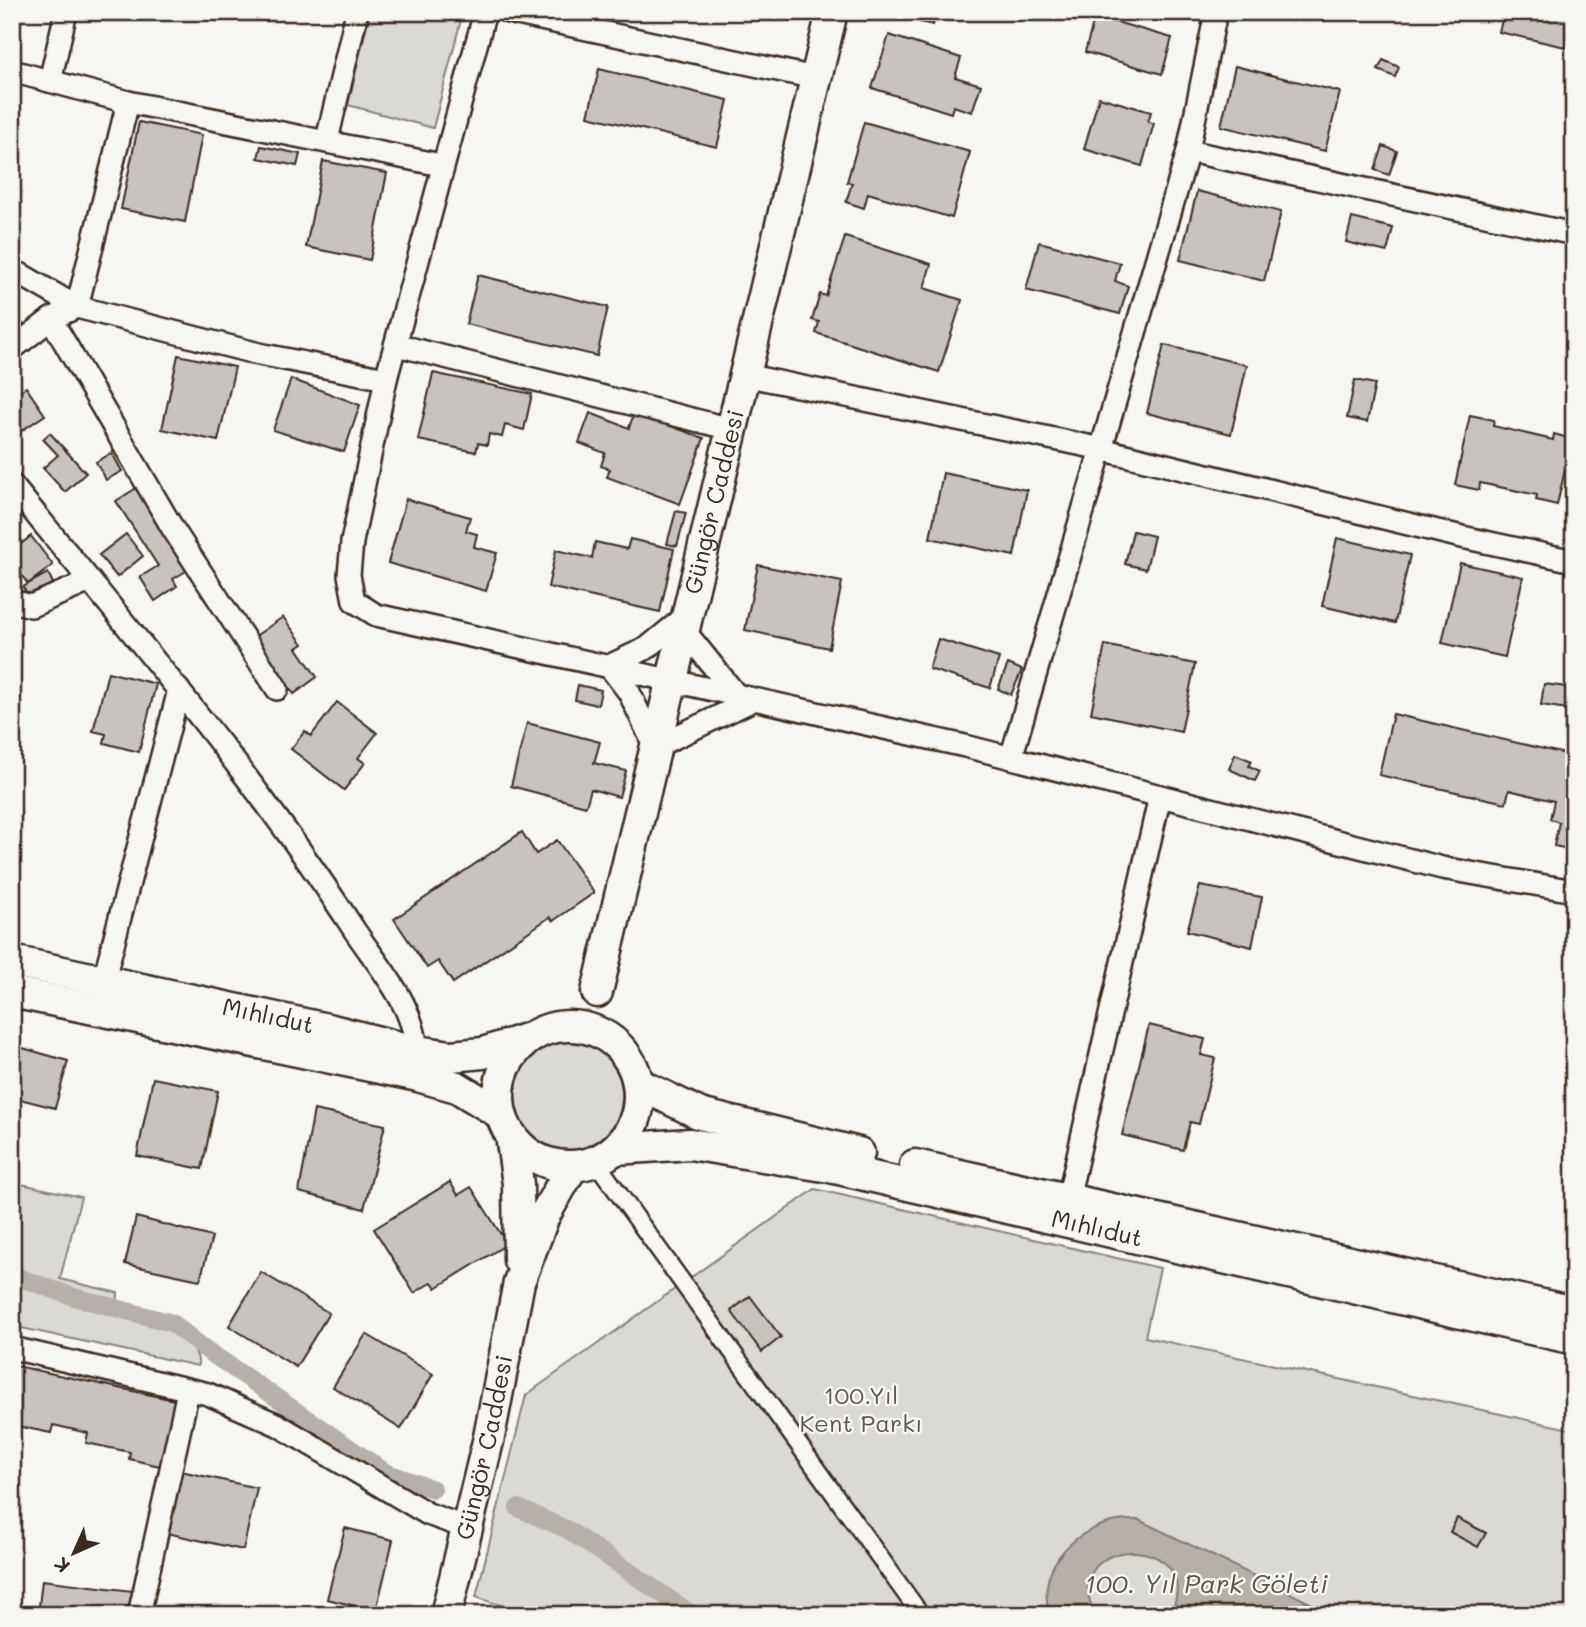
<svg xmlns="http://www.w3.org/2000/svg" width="1586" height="1627" font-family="Mali,sans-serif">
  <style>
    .green { fill: #dad9d3; stroke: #8a8278; stroke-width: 2 }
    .water { fill: #b6b0a9; stroke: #857a71; stroke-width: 2 }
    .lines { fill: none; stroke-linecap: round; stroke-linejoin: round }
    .canal { stroke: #b6b0a9; stroke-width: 18 }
    .building { fill: #c8c3be; stroke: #3b2a1e; stroke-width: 2 }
    .pedestrian-casing { stroke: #3b2a1e; stroke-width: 21 }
    .minor-casing { stroke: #3b2a1e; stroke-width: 26 }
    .secondary-casing { stroke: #3b2a1e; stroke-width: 35 }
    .pedestrian { stroke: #f6f6f2; stroke-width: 16 }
    .minor { stroke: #f6f6f2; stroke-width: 21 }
    .secondary { stroke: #f6f6f2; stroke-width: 30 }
    .labels { text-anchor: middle; stroke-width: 5; stroke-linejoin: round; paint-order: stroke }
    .street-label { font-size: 24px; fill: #3b2a1e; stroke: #f6f6f2 }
    .park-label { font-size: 24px; fill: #63564b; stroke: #f6f6f2 }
    .water-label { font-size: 26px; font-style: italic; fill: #605248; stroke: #f6f6f2 }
  </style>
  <rect width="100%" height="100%" fill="#f6f6f2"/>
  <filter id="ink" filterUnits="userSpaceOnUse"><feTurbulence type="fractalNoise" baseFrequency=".0143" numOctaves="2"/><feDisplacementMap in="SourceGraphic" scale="14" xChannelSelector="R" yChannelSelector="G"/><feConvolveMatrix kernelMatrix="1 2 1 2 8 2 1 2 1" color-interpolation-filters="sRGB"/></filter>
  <g filter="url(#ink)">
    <g class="green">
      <polygon points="370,12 463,12 433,128 348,105"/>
      <circle cx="566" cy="1095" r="56"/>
      <path d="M12,1182L81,1197L60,1279L118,1293L117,1311C140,1320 202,1334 198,1366L12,1326Z"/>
      <polygon points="815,1189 1160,1268 1145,1337 1574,1430 1574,1615 530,1615 476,1597 526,1395"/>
    </g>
    <path class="water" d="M1126,1520H1139L1335,1615H1170C1210,1532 1055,1530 1095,1615H1050C1033,1565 1080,1523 1126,1520Z"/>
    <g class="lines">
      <g class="canal">
        <polyline points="12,1275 74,1297 172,1323 205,1349 385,1472 433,1489"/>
        <polyline points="518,1508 568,1530 693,1615"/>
      </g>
    </g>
    <g class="building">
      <polygon points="894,12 936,12 933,25 894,16"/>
      <polygon points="1504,12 1574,12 1574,49 1499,32"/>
      <polygon points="1095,16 1172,38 1162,74 1085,52"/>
      <polygon points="889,35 961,58 955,77 981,85 972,112 953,106 951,113 872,88"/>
      <polygon points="1383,60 1399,67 1395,77 1378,70"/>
      <polygon points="1235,66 1340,92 1325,151 1221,126"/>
      <polygon points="599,69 728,100 717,147 588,116"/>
      <polygon points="1099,97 1151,112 1148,122 1154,123 1142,166 1084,149"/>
      <polygon points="139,122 202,135 185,222 121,209"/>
      <polygon points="864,122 970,152 952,218 868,193 864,208 846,202 852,183 847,182"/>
      <polygon points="261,146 300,154 297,166 258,158"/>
      <polygon points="1383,146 1397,151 1389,175 1375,170"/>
      <polygon points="323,161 387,173 370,260 306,247"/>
      <polygon points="1197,191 1281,212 1264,281 1180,260"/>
      <polygon points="1352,218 1393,228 1387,252 1346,242"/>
      <polygon points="845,237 931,264 924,288 962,300 939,372 816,333 819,322 812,320 820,294 826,296"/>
      <polygon points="1039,242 1120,263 1115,281 1128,286 1120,314 1026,290"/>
      <polygon points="478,275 608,307 597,356 466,324"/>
      <polygon points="12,314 23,324 12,336"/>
      <polygon points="1164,345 1247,365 1231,434 1147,413"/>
      <polygon points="178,355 235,367 218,441 162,429"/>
      <polygon points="433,373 532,394 524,430 505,425 502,437 489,434 487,445 478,443 476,452 418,440"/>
      <polygon points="291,379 360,405 344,452 273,430"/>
      <polygon points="1355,380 1375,384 1367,422 1347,418"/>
      <polygon points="26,387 45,415 18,433 12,424 12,396"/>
      <polygon points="590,413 629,428 634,413 704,438 680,504 607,477 610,469 601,466 605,453 579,443"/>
      <polygon points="1470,415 1494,420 1493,426 1553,440 1554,434 1572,439 1557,505 1536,500 1537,495 1480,483 1479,490 1455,485"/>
      <polygon points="50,433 86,473 65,492 43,468 58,455 43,439"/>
      <polygon points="112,453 122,471 106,480 96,462"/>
      <polygon points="943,473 1027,490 1014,556 930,538"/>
      <polygon points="138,487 191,568 173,579 177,586 155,601 140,577 158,566 116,501"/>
      <polygon points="406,499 470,517 466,531 477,534 474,547 497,553 486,591 388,563"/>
      <polygon points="676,511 686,513 677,546 667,544"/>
      <polygon points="1133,531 1154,536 1146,569 1125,564"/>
      <polygon points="126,534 143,556 117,577 99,555"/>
      <polygon points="31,536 53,565 28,584 12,562 12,551"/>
      <polygon points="1337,538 1410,555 1395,623 1322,606"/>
      <polygon points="630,539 674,549 660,612 548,587 556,550 592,558 595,542 627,549"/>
      <polygon points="1460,563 1523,577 1505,657 1442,643"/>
      <polygon points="758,565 842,582 829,648 745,630"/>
      <polygon points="48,573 53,583 28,597 23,587"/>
      <polygon points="283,617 303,644 297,648 317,677 294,694 254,637"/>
      <polygon points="938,639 999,658 990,688 929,669"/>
      <polygon points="1105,645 1195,664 1181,732 1091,713"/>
      <polygon points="1008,664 1022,670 1011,695 998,689"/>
      <polygon points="108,672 156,684 139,752 104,743 106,734 93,731"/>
      <polygon points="1544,684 1574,688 1574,710 1541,705"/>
      <polygon points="578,685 601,690 598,705 575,700"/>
      <polygon points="337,702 377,733 358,758 365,763 344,790 291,749 305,731 311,736"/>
      <polygon points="1393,714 1574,756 1574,828 1569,849 1554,846 1559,822 1550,819 1554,801 1509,790 1506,803 1379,775"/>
      <polygon points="527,723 600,742 594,763 626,771 619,797 591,789 586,806 511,786"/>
      <polygon points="1235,754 1252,761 1249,766 1260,771 1255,781 1229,769"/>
      <polygon points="522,832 536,854 557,840 594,893 553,921 550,917 453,983 438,961 427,968 394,919"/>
      <polygon points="1200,886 1262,897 1252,947 1187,931"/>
      <polygon points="1149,1025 1205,1039 1201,1055 1215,1058 1199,1124 1190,1122 1183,1150 1122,1135"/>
      <polygon points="12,1045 68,1061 55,1108 12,1097"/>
      <polygon points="153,1078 218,1091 202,1169 137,1156"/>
      <polygon points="314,1110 385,1125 364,1209 299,1192"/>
      <polygon points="450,1182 458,1195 471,1187 507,1244 436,1288 432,1282 414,1293 374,1229"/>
      <polygon points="136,1217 212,1237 200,1280 125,1264"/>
      <polygon points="261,1272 329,1313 296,1367 229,1326"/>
      <polygon points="750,1296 781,1337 762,1352 731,1311"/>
      <polygon points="366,1334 433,1374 401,1429 333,1387"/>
      <polygon points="12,1365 179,1401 164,1467 129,1459 130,1452 86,1443 88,1433 53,1425 51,1433 12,1425"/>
      <polygon points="181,1471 257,1488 243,1550 167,1533"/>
      <polygon points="1457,1518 1486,1533 1478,1547 1450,1532"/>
      <polygon points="345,1528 393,1540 376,1611 327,1599"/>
      <polygon points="42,1580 133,1591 130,1615 38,1615"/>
    </g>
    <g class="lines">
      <defs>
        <polyline id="pedestrian" points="596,1162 921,1615"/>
        <g id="minor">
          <polyline points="485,12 386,379 352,542 349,575 354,601 376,615 965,746 1442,868 1574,891"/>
          <polyline points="508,12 815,78"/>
          <polyline points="12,71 128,102 441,165"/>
          <polyline points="50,81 66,12"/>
          <polyline points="327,140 357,12"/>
          <polyline points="1188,151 1574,234"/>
          <polyline points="12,275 20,274 77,307 259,354 386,379"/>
          <polyline points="51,319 173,529 277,689"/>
          <polyline points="397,345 731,429"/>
          <polyline points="12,349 51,319 77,307 128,102"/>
          <polyline points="744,375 1088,446 1462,537 1574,561"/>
          <path d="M12,485C130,631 253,774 355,931C380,968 414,1005 417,1051"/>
          <polyline points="12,601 31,606 90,581"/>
          <polyline points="686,616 647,648 609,666 629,692 655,747 753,700"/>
          <polyline points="683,629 737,696"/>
          <polyline points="1011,758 1188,151 1216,12"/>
          <polyline points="104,979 179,690"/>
          <polyline points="1068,1199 1160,796"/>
          <polyline points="12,1348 208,1394 278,1425 428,1514 467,1528"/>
          <polyline points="139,1615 188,1391"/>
        </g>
        <g id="secondary">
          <path id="s1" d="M12,961L332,1030L410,1050L451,1056L483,1053L526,1039"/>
          <polyline points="12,992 414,1075 457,1087 501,1114"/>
          <path id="s2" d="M597,992L832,12"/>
          <circle cx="569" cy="1096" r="70"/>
          <polyline points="639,1084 700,1114 859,1153"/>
          <polyline points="511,1135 518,1184 519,1260"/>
          <path id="s3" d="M616,1149L690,1144L830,1167L1574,1339"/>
          <polyline points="915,1165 1574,1312"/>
          <path id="s4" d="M446,1615L489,1437L519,1282L544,1216L572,1167"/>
        </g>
      </defs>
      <use href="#pedestrian" class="pedestrian-casing"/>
      <use href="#minor" class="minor-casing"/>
      <use href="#secondary" class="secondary-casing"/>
      <use href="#pedestrian" class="pedestrian"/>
      <use href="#minor" class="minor"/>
      <use href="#secondary" class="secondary"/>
    </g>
  </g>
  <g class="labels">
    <g class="street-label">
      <text dy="8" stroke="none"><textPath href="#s2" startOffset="504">Güngör Caddesi</textPath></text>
      <text dy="8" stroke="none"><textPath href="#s1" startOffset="262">Mıhlıdut</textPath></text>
      <text dy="8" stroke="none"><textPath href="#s3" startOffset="490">Mıhlıdut</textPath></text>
      <text dy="8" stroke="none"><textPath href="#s4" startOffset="172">Güngör Caddesi</textPath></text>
    </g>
    <g class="park-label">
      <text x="861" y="1404">100.Yıl<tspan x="861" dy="28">Kent Parkı</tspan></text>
    </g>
    <g class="water-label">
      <text x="1206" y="1593">100. Yıl Park Göleti</text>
    </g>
  </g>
  <rect width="1586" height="1627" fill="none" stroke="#f6f6f2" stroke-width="42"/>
  <rect x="21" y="21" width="1544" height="1585" fill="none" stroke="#3b2a1e" stroke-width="2.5" filter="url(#ink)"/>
  <g transform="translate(74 1553) rotate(225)" stroke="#f6f6f2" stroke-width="5" paint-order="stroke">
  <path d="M0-5L12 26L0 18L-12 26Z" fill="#3b2a1e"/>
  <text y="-10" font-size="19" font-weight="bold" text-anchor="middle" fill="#3b2a1e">K</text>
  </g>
</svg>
